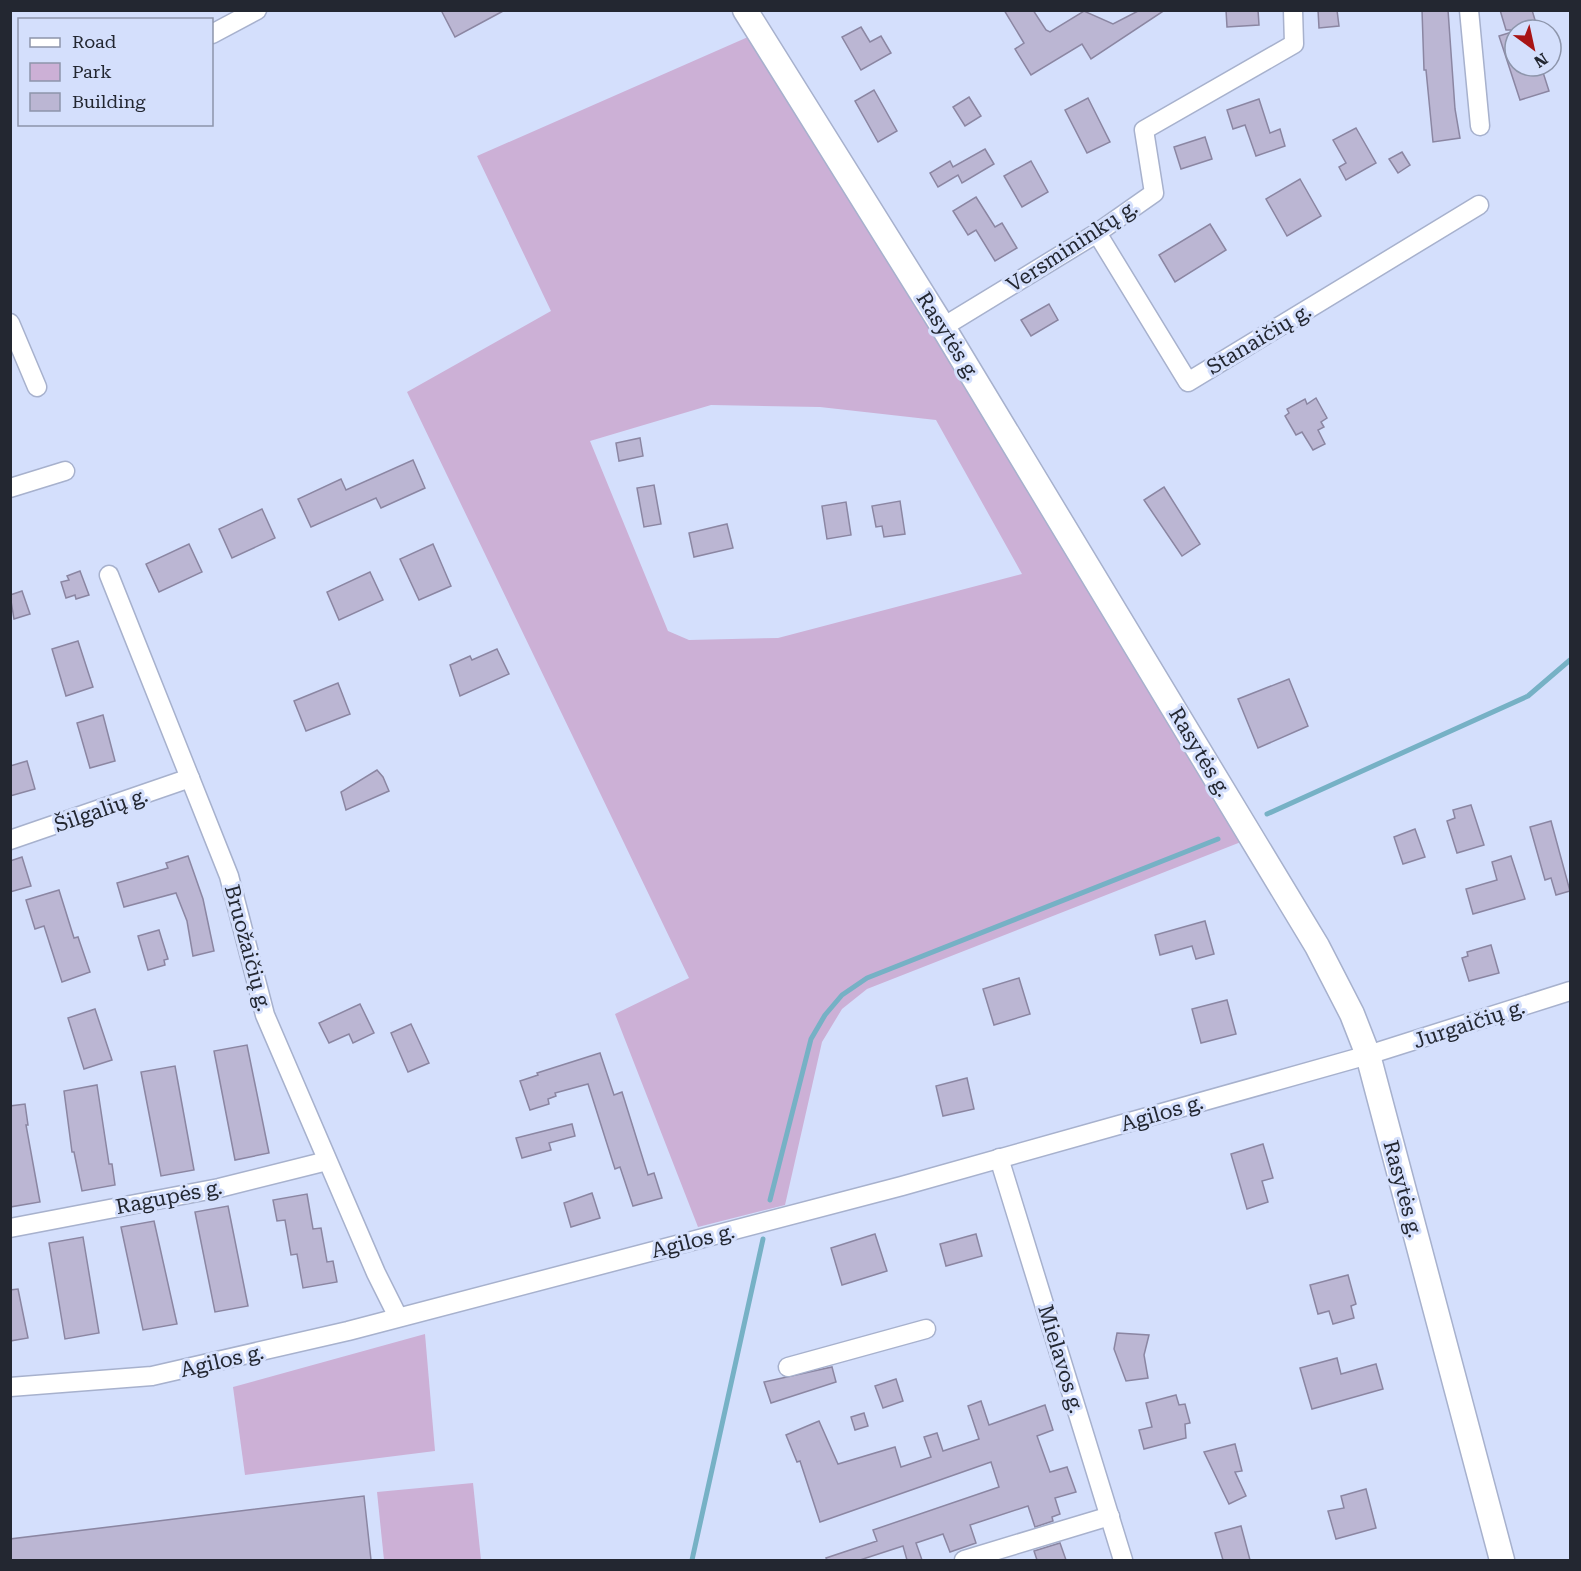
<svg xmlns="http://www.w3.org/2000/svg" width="1581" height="1571" font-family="'Roboto Serif',serif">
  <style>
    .green { fill: #ccb0d6; fill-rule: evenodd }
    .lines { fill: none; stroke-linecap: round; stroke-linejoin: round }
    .stream { stroke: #76b1c5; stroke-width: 5 }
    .building { fill: #bbb6d3; stroke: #8b86a2; stroke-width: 1.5 }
    .minor-casing { stroke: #a7b1cd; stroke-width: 21 }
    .major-casing { stroke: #a7b1cd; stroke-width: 27 }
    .minor { stroke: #fff; stroke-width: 18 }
    .major { stroke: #fff; stroke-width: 24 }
    .labels { text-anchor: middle; stroke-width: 6; stroke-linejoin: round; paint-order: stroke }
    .street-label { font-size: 21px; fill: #232731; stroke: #d4dffc }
  </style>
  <rect width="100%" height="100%" fill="#d4dffc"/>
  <g class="green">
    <path d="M748,37L1246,840L867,989L842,1009L822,1042L785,1205L698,1227L615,1014L689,978L407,392L551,311L477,156ZM711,405L820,407L936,420L1022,574L778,638L689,640L668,631L590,441Z"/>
    <polygon points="425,1334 435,1451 245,1475 233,1387"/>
    <polygon points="473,1483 481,1560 384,1560 377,1492"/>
  </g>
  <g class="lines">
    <g class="stream">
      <polyline points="1267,814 1528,696 1570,660"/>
      <polyline points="770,1200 811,1039 825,1015 842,995 867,978 1218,839"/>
      <polyline points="692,1560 763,1239"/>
    </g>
  </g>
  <g class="building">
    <polygon points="441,10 505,10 455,37"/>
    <polygon points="1004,10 1033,10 1046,30 1050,32 1084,11 1113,24 1140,10 1165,10 1091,59 1082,44 1031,75 1015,49 1024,43"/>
    <polygon points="1226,10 1258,10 1259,25 1227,27"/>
    <polygon points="1318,10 1337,10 1339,26 1319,28"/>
    <polygon points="1422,10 1448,10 1455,109 1460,138 1433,142 1426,70 1424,70"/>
    <polygon points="1500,10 1532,10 1538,30 1506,30"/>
    <polygon points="861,27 870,42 881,36 891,53 861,70 842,37"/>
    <polygon points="1515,31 1515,66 1541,66 1549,91 1520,100 1499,36"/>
    <polygon points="874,90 897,131 878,142 855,101"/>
    <polygon points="969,97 981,116 965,126 953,107"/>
    <polygon points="1088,98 1110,142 1087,153 1065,110"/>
    <polygon points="1259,99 1270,133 1280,129 1285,146 1256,156 1245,125 1233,129 1227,110"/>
    <polygon points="1356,128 1376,163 1346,180 1339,167 1346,163 1333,140"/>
    <polygon points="1205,137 1212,159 1181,169 1174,147"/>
    <polygon points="985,149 994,164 962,183 958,175 938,187 930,173 950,161 953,167"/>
    <polygon points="1402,152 1410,165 1398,173 1389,159"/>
    <polygon points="1031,161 1048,192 1022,207 1004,176"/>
    <polygon points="1300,179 1321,216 1287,236 1266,199"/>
    <polygon points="976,197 995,227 1002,223 1017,248 995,261 976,230 968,235 953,211"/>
    <polygon points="1210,224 1226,250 1175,282 1159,255"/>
    <polygon points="1049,304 1058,320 1031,336 1021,320"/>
    <polygon points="1316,398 1327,418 1321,422 1324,427 1318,430 1325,444 1313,450 1302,432 1296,435 1285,416 1289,413 1287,409 1305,399 1307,404"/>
    <polygon points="640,438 643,456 619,461 616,443"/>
    <polygon points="413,460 425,488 381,508 376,498 311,527 298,499 341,479 346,490"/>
    <polygon points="654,485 661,524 644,527 637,488"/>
    <polygon points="1164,487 1200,544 1182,556 1144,500"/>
    <polygon points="900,501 905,534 884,537 882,526 876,527 872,506"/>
    <polygon points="846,502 851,535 827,539 822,506"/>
    <polygon points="262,509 275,538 232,558 219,529"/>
    <polygon points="727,524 733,548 694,557 689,533"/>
    <polygon points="189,544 202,572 159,592 146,564"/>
    <polygon points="433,544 451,586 419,600 400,559"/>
    <polygon points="80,571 89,595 76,599 75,595 66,598 61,582 69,580 67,576"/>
    <polygon points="370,572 383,600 339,620 327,592"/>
    <polygon points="22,591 30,614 14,619 10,595"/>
    <polygon points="78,641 93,687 66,696 52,649"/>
    <polygon points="497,649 509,674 460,696 450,665 470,656 472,660"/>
    <polygon points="1289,679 1308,726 1258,748 1238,699"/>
    <polygon points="338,683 350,714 306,731 294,701"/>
    <polygon points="103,715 115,761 90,768 77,723"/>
    <polygon points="27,761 35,789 10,796 10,766"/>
    <polygon points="377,770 383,777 389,791 346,810 341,792"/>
    <polygon points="1471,805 1484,845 1457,853 1447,821 1455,818 1453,810"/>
    <polygon points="1551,821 1570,891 1556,895 1551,878 1545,880 1530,827"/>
    <polygon points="1415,829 1425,857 1403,864 1394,837"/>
    <polygon points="188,856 203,899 214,951 193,956 187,921 176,893 124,907 117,883 168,868 166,863"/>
    <polygon points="1511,856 1525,899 1473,914 1466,889 1497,880 1492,862"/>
    <polygon points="22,857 31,886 10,892 10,861"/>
    <polygon points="59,890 74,938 78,937 90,972 62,982 44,926 35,929 26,900"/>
    <polygon points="1205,921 1214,954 1196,959 1192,946 1160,955 1155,935"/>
    <polygon points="159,930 168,959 164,960 165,965 148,970 138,936"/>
    <polygon points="1491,945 1499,973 1469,981 1462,958 1468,956 1467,952"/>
    <polygon points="1019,978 1030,1014 994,1025 983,989"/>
    <polygon points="1227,1000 1236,1034 1201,1043 1192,1009"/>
    <polygon points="360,1004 374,1033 353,1043 349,1034 329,1043 319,1023"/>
    <polygon points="95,1009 112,1060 84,1069 68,1018"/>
    <polygon points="411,1024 429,1063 408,1072 391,1033"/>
    <polygon points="247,1045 269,1153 235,1160 214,1051"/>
    <polygon points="600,1053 614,1095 622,1092 648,1175 654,1173 662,1198 633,1206 620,1167 615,1169 588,1084 555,1093 556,1096 548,1099 549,1104 530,1110 520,1081 538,1075 537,1073"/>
    <polygon points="175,1066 194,1170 161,1176 141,1072"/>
    <polygon points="967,1078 974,1109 943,1116 936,1086"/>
    <polygon points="97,1085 109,1164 112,1164 115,1185 82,1191 74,1152 72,1152 64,1091"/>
    <polygon points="25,1104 28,1125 26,1125 40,1202 10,1207 10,1106"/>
    <polygon points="572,1124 575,1136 549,1143 551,1150 522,1158 516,1138"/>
    <polygon points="1263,1144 1273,1178 1262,1181 1268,1202 1247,1209 1231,1154"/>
    <polygon points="592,1193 600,1218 571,1227 564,1203"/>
    <polygon points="307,1194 313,1229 321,1228 327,1262 333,1261 337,1282 303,1288 297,1254 291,1255 285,1220 277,1221 273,1200"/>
    <polygon points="228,1206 248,1306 215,1312 195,1212"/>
    <polygon points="154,1221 177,1324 143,1330 121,1227"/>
    <polygon points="875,1234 887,1271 842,1285 831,1248"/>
    <polygon points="976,1234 982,1256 946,1266 940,1244"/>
    <polygon points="83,1237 99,1333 65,1339 49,1243"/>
    <polygon points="1348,1275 1356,1304 1351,1306 1354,1318 1333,1324 1329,1311 1318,1314 1310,1285"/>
    <polygon points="18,1289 28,1338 10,1341 10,1290"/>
    <polygon points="1117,1333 1149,1335 1144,1355 1148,1378 1126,1381 1114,1349"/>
    <polygon points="1337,1358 1341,1374 1376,1364 1383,1389 1312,1409 1300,1368"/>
    <polygon points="832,1367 836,1382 771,1403 764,1382"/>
    <polygon points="896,1379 903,1401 883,1408 875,1386"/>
    <polygon points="1176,1395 1179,1405 1185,1404 1190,1423 1185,1424 1186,1438 1144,1449 1139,1430 1152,1427 1146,1403"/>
    <polygon points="981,1401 989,1425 1045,1405 1053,1430 1037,1436 1050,1472 1067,1467 1076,1492 1055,1498 1060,1514 1052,1517 1053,1521 1035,1527 1028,1506 970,1525 976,1543 950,1552 943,1534 916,1543 922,1560 907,1560 903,1546 860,1560 827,1560 826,1558 877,1541 873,1530 999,1487 991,1462 820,1522 800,1461 797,1462 786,1435 819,1421 838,1464 895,1447 901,1467 931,1457 924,1437 937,1433 943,1451 979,1439 968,1406"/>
    <polygon points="864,1413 868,1426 855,1430 851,1417"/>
    <polygon points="1235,1444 1242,1471 1235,1472 1246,1496 1229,1504 1204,1452"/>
    <polygon points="1366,1489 1376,1528 1336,1539 1328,1511 1344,1508 1341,1496"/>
    <polygon points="364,1496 371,1560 10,1560 10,1539"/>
    <polygon points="1241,1526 1250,1560 1223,1560 1215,1533"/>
    <polygon points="1060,1543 1066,1560 1037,1560 1034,1551"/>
  </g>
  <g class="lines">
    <defs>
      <g id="minor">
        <polyline points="1469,10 1480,126"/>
        <polyline points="212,34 257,10"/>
        <polyline points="1097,233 1188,382 1479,205"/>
        <polyline points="10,323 37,387"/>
        <polyline points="943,327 1097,233 1154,193 1144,130 1294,44 1293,10"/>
        <polyline points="10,488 65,471"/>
        <polyline points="109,575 229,876 265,1015 376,1273 398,1317"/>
        <polyline points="10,840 190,778"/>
        <polyline points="999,1158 1123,1560"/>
        <polyline points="10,1228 219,1188 327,1161"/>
        <polyline points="788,1367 926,1329"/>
        <polyline points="10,1387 152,1376 348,1331 902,1186 1368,1055 1570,991"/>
        <polyline points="964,1560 1110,1516"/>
      </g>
      <polyline id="major" points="745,10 943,327 1317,946 1352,1014 1368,1055 1502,1560"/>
    </defs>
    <use href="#minor" class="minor-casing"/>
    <use href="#major" class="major-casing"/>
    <use href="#minor" class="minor"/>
    <use href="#major" class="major"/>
  </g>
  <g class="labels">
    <g class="street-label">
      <text transform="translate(1072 246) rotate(-33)" y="7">Versmininkų g.</text>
      <text transform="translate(948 336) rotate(58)" y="7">Rasytės g.</text>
      <text transform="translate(1259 339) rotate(-31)" y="7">Stanaičių g.</text>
      <text transform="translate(1200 752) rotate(59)" y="7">Rasytės g.</text>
      <text transform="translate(101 810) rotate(-19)" y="7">Šilgalių g.</text>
      <text transform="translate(248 948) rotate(75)" y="7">Bruožaičių g.</text>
      <text transform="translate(1469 1024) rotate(-18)" y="7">Jurgaičių g.</text>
      <text transform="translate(1162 1113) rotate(-16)" y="7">Agilos g.</text>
      <text transform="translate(1403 1189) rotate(75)" y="7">Rasytės g.</text>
      <text transform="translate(169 1197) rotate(-11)" y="7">Ragupės g.</text>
      <text transform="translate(693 1241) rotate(-14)" y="7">Agilos g.</text>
      <text transform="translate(1061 1359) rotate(73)" y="7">Mielavos g.</text>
      <text transform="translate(222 1361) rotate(-13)" y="7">Agilos g.</text>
    </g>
  </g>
  <rect width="1581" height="1571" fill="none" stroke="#232731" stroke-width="24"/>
  <rect x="18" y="18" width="195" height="108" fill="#d4dffc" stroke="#8d95ab" stroke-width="1.5"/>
  <rect x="30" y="38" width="30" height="9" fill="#ffffff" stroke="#8d95ab" stroke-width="1.5"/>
  <text x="72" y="48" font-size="18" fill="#232731">Road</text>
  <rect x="30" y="63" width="30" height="18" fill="#ccb0d6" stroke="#8d95ab" stroke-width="1.5"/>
  <text x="72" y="78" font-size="18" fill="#232731">Park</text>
  <rect x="30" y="93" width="30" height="18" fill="#bbb6d3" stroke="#8d95ab" stroke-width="1.5"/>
  <text x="72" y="108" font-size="18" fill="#232731">Building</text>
  <g transform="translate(1533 48) rotate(147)"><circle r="28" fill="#d4dffc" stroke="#8d95ab" stroke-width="1.5"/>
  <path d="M0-4.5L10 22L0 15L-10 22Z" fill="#a81415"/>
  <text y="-9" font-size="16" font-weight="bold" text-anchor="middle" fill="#232731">N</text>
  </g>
</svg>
